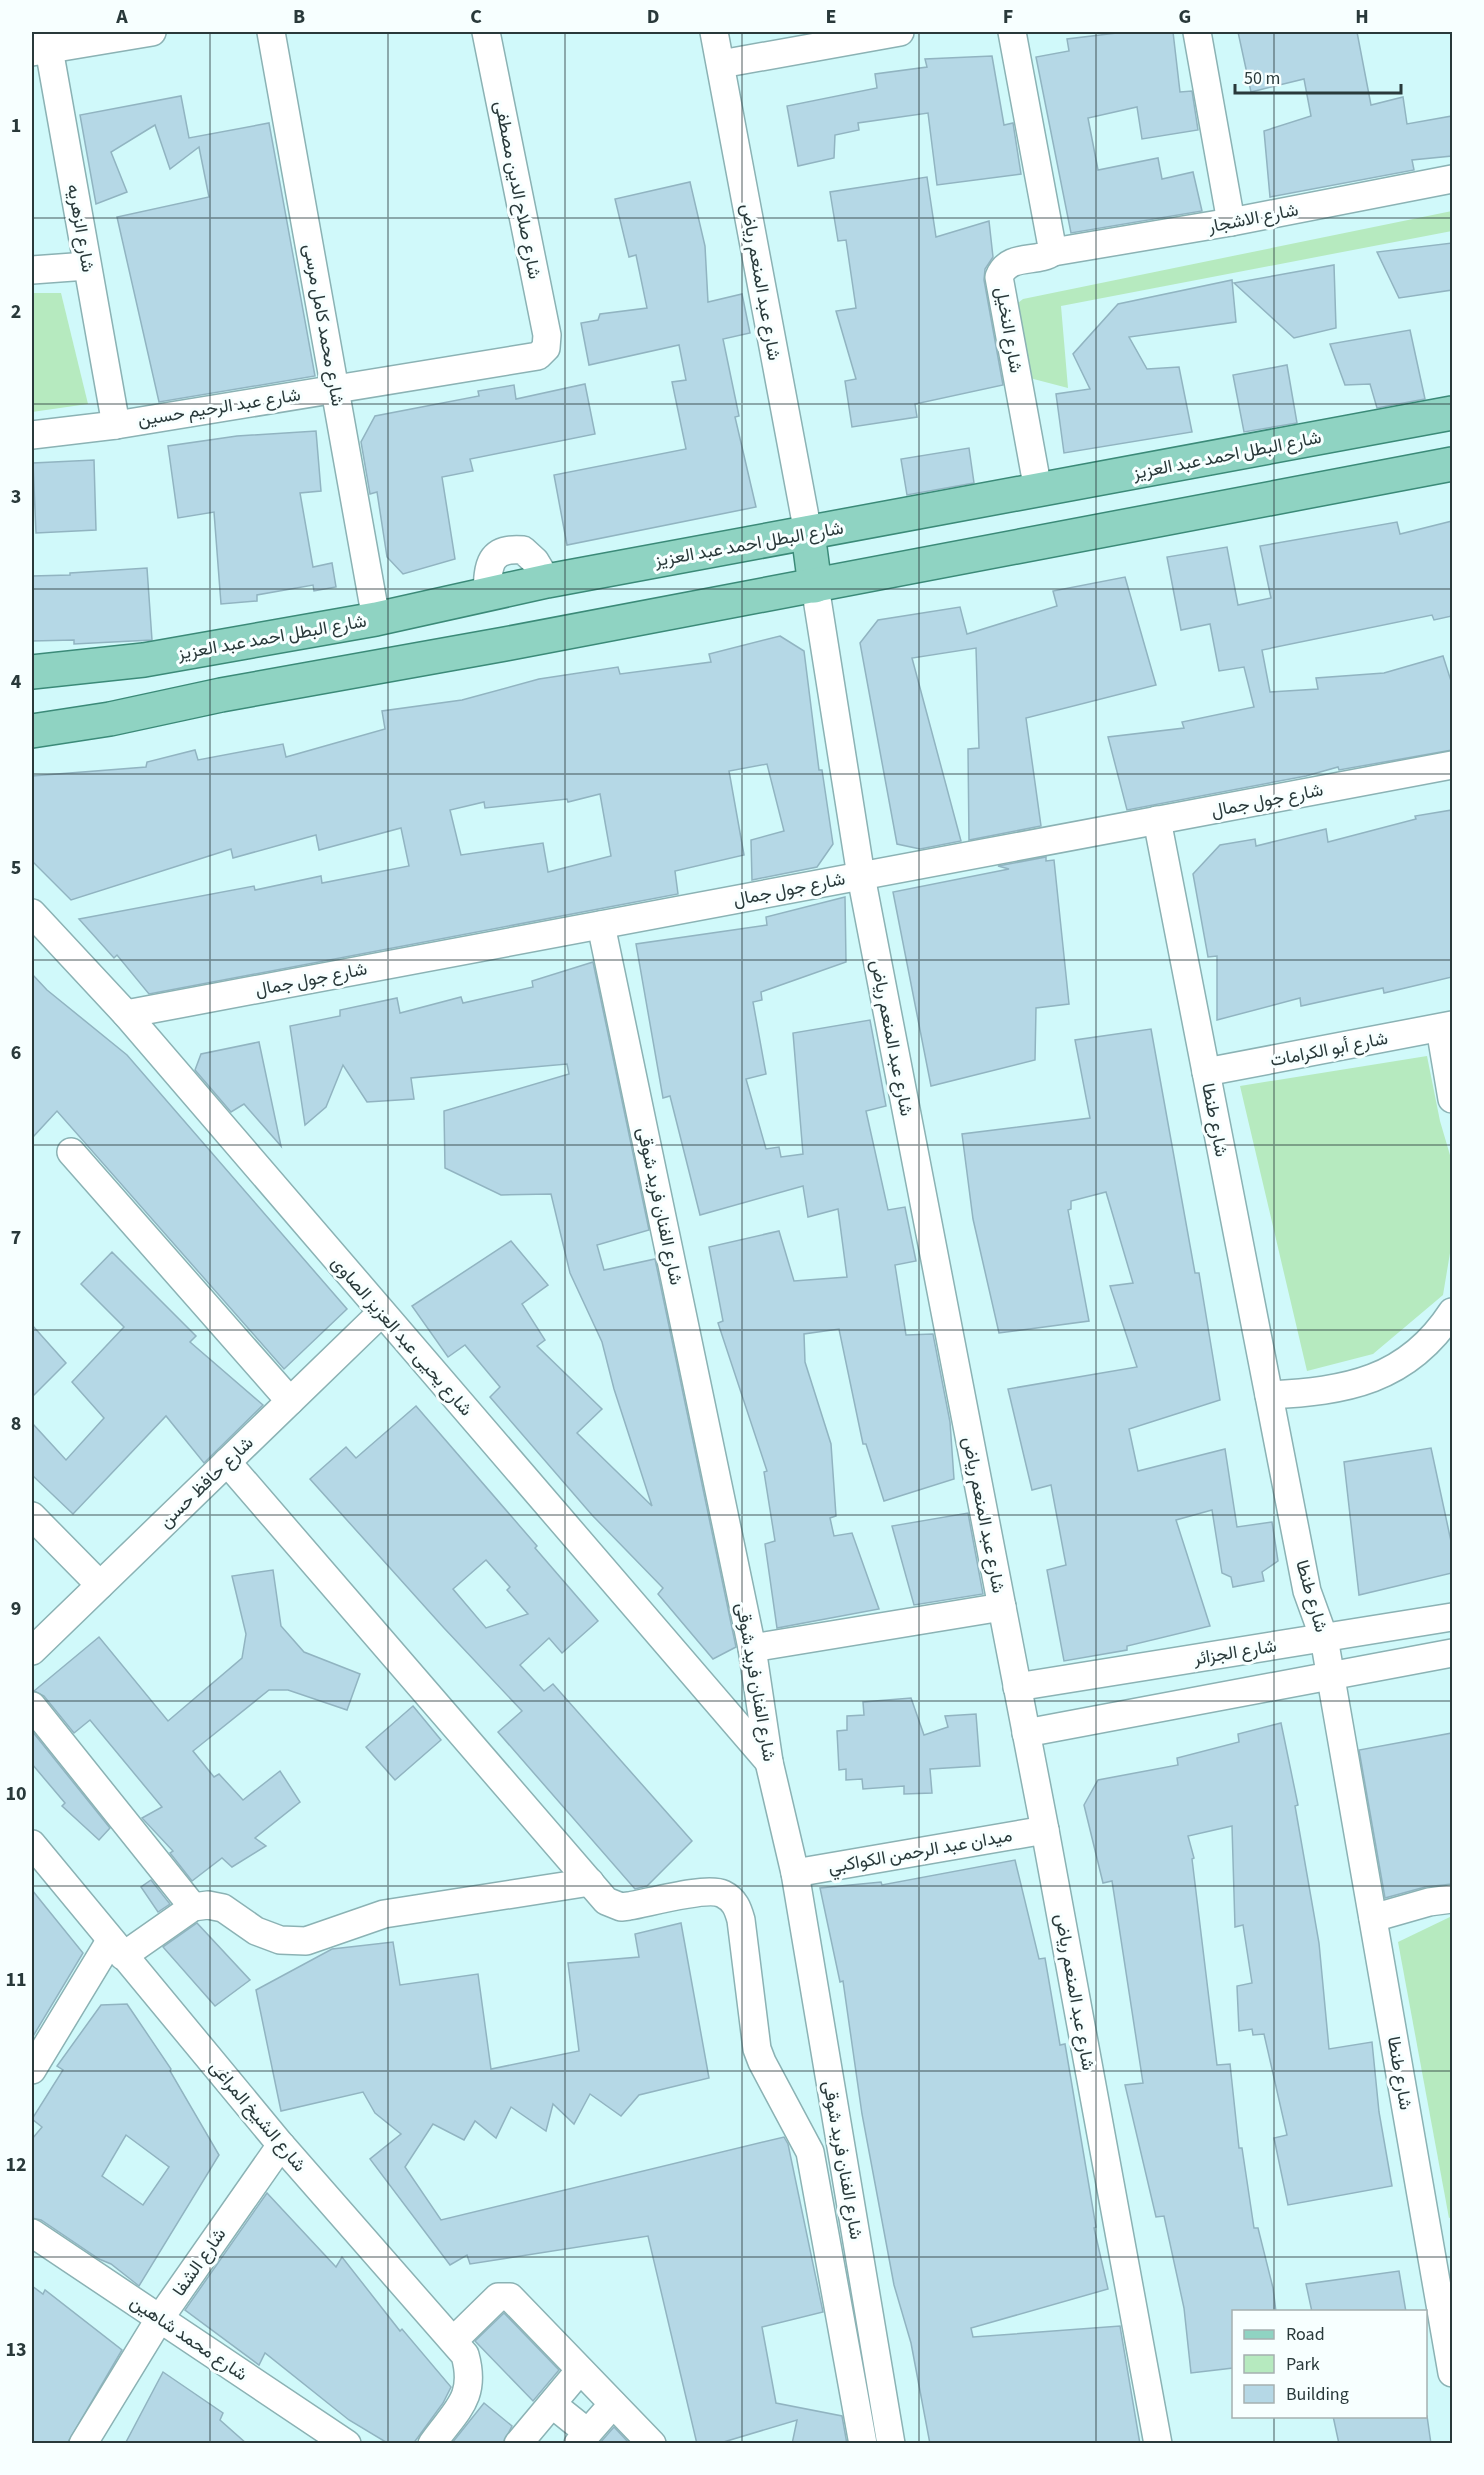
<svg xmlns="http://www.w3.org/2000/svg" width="1484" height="2475" font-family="'Source Sans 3',Vazirmatn,sans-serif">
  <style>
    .green { fill: #b6eabf }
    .building { fill: #b5d8e6; stroke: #91b4c1; stroke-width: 1.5; fill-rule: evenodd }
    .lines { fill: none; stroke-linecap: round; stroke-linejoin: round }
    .minor-casing { stroke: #8bb2b4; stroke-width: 30 }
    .major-casing { stroke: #3b8a78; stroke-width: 36 }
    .minor { stroke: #fff; stroke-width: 27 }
    .major { stroke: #8fd3c2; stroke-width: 33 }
    .grid { fill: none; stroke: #29393a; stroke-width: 1.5; stroke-opacity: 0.55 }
    .labels { text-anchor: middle; stroke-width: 6; stroke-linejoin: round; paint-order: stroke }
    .street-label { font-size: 18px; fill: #29393a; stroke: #f7ffff }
    .neatline { fill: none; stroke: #29393a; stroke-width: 2 }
    .grid-label { font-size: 20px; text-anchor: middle; font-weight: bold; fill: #29393a }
  </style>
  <rect width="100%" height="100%" fill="#d0f9fa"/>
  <g class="green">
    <polygon points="1452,211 1452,231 1061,306 1068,388 1022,376 1014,306 1023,299"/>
    <polygon points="32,293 61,293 88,404 32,412"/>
    <polygon points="1427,1056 1440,1121 1452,1162 1452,1241 1443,1295 1373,1354 1307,1371 1240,1086"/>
    <polygon points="1452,1916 1452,2217 1449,2218 1398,1942"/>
  </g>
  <g class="building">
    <polygon points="1125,32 1173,32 1180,92 1192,91 1198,130 1142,139 1137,107 1088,118 1098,170 1158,158 1162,179 1193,172 1202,211 1071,233 1036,57 1069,51 1067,39"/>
    <polygon points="1238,32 1357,32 1371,105 1403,97 1407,124 1452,116 1452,156 1412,160 1414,170 1270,197 1264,131 1311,116 1304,79 1251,92"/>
    <polygon points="992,56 1004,125 1013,123 1021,174 937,185 928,113 858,123 859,130 835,135 834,158 798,166 787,106 877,88 875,74 927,67 925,59"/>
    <polygon points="181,96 189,138 269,123 315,376 159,402 117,217 209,197 199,147 170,169 155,125 111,152 127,192 96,204 80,115"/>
    <polygon points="927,177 936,237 989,221 993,257 985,269 984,280 1003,385 915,404 917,417 852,427 845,381 856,379 836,311 856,308 846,240 838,241 830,192"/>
    <polygon points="690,182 705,246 708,302 742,294 750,333 723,339 739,416 735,417 756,507 567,545 554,475 686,449 672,382 686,380 679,345 589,365 581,323 598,320 600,314 647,308 636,255 629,257 615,199"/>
    <polygon points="1452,243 1452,290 1399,298 1377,252"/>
    <polygon points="1334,265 1336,328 1294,338 1234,283"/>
    <polygon points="1232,280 1236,322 1129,337 1147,369 1179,367 1192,432 1064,453 1056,394 1090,389 1073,354 1118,304"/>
    <polygon points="1410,330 1425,399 1377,408 1370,384 1345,385 1330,344"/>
    <polygon points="1287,365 1297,423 1244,432 1233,375"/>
    <polygon points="585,384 595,434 470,459 473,471 442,477 455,559 403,574 387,557 377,492 370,494 361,442 375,416 479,396 478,391 514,385 516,399"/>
    <polygon points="316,431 321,491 300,493 313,567 332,563 336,587 314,591 313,585 257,595 257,601 221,604 214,512 178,518 168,446 237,436"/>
    <polygon points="969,448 974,483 907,495 901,459"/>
    <polygon points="94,460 96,530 36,533 33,463"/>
    <polygon points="1452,521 1452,616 1434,620 1432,615 1262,650 1270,692 1318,689 1316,678 1384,673 1443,656 1452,684 1452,750 1339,770 1338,767 1306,776 1127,810 1108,737 1184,728 1182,722 1254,707 1244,667 1219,671 1210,624 1181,630 1167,557 1227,547 1238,605 1271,598 1260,546 1397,522 1400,534"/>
    <polygon points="147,568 152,640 74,644 74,640 32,641 32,576 70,575 70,573"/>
    <polygon points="1125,577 1156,685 1026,718 1041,826 969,840 968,749 979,748 976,648 912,658 961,841 920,849 897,844 860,643 878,620 960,607 967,634 1057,606 1053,591"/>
    <path d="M780,636L804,651L819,770H822L833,844L817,867L752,880L751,840L784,831L767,764L729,771L744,855L675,871L678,894L149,994L117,955L114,958L79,919L254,886L255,890L321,876L322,883L409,866L401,828L319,850L316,835L233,858L231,849L71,900L32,861V776L146,767L147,762L195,750L198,760L283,744L286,757L385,729L382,711L462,700L539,679L618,667L620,674L711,662L709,654ZM600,794L611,856L548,872L543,843L461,855L450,810L484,802L485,808L567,799L568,802Z"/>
    <polygon points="1452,810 1452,977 1384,993 1383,988 1301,1006 1300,998 1217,1020 1217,956 1208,957 1193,874 1220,845 1255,839 1256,846 1326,829 1328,842 1416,819 1415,816"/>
    <polygon points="1046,857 1046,861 1054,860 1069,1004 1036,1008 1035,1060 931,1086 893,892 1009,869 998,866"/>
    <polygon points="845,897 846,962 761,992 762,1000 753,1002 766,1074 746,1079 766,1149 779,1147 781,1157 803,1154 793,1033 870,1020 886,1106 866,1111 888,1210 905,1207 916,1261 895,1265 906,1335 933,1334 950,1422 954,1479 884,1501 866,1444 863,1444 839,1329 804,1334 805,1362 831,1444 836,1516 830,1518 834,1536 852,1533 879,1609 777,1628 765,1544 775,1541 764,1472 767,1471 718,1323 723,1321 709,1247 779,1231 794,1281 847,1277 838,1209 808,1217 803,1186 700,1215 670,1096 663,1098 636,944 767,925 766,917"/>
    <polygon points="593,962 649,1230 597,1245 604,1270 655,1259 736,1647 713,1659 658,1594 663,1588 592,1515 490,1397 500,1387 465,1345 448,1357 412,1306 511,1241 548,1285 522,1304 545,1340 537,1346 602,1409 577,1433 652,1506 614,1389 602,1342 570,1273 551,1194 501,1195 445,1168 444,1111 569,1074 567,1064 411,1078 414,1099 367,1102 343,1065 326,1107 305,1125 290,1026 340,1016 340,1010 397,998 400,1013 461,997 463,1003 533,987 532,981"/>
    <polygon points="32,974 47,990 127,1055 347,1309 284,1369 57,1111 32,1138"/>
    <polygon points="1151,1029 1195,1273 1199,1273 1220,1400 1129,1429 1138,1471 1225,1449 1237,1527 1272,1522 1278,1561 1262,1572 1264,1581 1233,1587 1231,1577 1222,1573 1212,1510 1176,1520 1210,1626 1127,1646 1127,1650 1064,1661 1047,1570 1066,1565 1051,1485 1032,1490 1008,1389 1137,1367 1110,1286 1133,1283 1106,1192 1071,1201 1071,1209 1068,1210 1089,1321 999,1333 973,1219 962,1134 1090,1118 1075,1040"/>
    <polygon points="259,1042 281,1146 244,1104 231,1112 195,1070 201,1054"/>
    <polygon points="112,1252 196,1336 190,1342 263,1405 204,1463 166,1416 73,1514 32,1475 32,1423 66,1460 104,1418 72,1382 124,1327 81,1284"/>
    <polygon points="32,1325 66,1363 32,1397"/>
    <path d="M416,1406L537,1546L535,1548L598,1621L562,1653L549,1638L520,1665L544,1691L553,1684L692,1841L647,1886L635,1889L498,1732L522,1711L444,1628L310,1479L346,1447L356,1458ZM486,1560L510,1587L507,1590L528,1614L486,1628L453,1589Z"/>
    <polygon points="1431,1448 1452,1546 1452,1573 1359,1595 1344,1462"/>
    <polygon points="968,1513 983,1594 914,1605 892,1526"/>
    <polygon points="273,1570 281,1626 304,1652 360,1674 347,1710 288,1690 269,1690 193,1751 214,1777 219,1774 243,1800 280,1771 300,1802 255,1838 266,1846 232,1867 222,1858 192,1881 170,1853 173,1851 142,1818 162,1807 90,1720 74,1733 44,1696 34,1691 99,1637 168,1721 242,1658 246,1634 232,1576"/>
    <polygon points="911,1698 924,1735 948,1727 945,1716 976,1714 980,1766 930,1769 932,1793 904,1794 904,1786 863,1789 862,1779 846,1780 846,1769 839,1770 837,1731 847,1730 847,1716 864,1715 863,1702"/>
    <polygon points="413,1706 441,1740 395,1780 366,1747"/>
    <polygon points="1281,1723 1298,1805 1295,1806 1319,1943 1329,2049 1372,2042 1379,2112 1392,2186 1288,2205 1274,2138 1287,2135 1264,2034 1253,2035 1252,2029 1239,2031 1237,1986 1252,1983 1243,1925 1235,1927 1232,1826 1188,1836 1194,1858 1192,1859 1217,2065 1230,2064 1239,2148 1242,2148 1254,2228 1258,2228 1273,2288 1276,2312 1233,2312 1233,2368 1191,2373 1184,2308 1164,2216 1156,2217 1125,2085 1143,2083 1112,1881 1103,1883 1084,1805 1098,1780 1178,1765 1177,1758 1239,1742 1238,1734"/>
    <polygon points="32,1731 110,1828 99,1840 62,1806 65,1803 32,1764"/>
    <polygon points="1452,1733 1452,1884 1425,1887 1385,1898 1359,1750"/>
    <polygon points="1015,1860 1039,1959 1045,1958 1060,2045 1065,2044 1096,2227 1094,2228 1108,2289 971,2328 973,2337 1120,2326 1140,2444 930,2444 911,2343 894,2285 862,2114 843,1981 840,1982 820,1888 881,1882 882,1885"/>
    <polygon points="151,1880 170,1904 158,1912 141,1887"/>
    <polygon points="32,1890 83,1953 32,2038"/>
    <polygon points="197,1923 250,1980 215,2006 163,1947"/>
    <polygon points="681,1923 709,2078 639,2095 621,2116 590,2094 574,2124 553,2104 546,2131 511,2107 496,2138 475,2121 464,2140 433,2124 405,2167 441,2220 784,2137 788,2144 823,2312 762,2327 776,2403 842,2416 847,2444 792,2444 797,2420 717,2444 697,2444 648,2236 470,2264 467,2255 450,2265 370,2159 401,2134 375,2113 363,2092 281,2111 256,1990 332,1949 393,1942 400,1985 478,1974 491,2069 579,2051 568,1963 639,1957 635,1934"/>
    <path d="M127,2004L171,2069L170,2071L219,2155L139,2286L111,2264L99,2259L41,2220L32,2218V2139L42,2127L32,2119L63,2070L57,2066L101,2005ZM126,2135L169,2167L143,2205L102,2176Z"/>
    <polygon points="267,2193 336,2267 342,2257 400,2331 402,2329 451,2387 443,2403 413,2444 389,2444 349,2420 265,2353 259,2365 185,2310"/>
    <polygon points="1399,2271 1406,2312 1312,2312 1306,2284"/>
    <polygon points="32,2286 43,2294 45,2290 122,2350 67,2444 32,2444"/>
    <polygon points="504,2313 559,2370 533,2401 475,2341"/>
    <polygon points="163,2372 223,2413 220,2420 247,2444 125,2444"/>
    <polygon points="484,2403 512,2426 503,2444 452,2443"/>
    <polygon points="1333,2416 1427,2416 1431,2444 1339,2444"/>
    <polygon points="614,2427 630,2444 599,2444"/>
  </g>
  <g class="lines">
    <defs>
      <g id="minor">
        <polyline points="46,32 116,425"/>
        <polyline points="271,32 376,619"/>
        <polyline points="714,32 808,533"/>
        <path d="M1012,32L1053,252C1037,264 1009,252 999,277L1038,490"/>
        <polyline points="1197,32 1231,222"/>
        <polyline points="32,52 152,32"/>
        <polyline points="721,64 900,32"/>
        <polyline points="1053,252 1231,222 1452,179"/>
        <polyline points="32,270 87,266"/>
        <polyline points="32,435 116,425 538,356 546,348 547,335 486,32"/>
        <polyline points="815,586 861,876 1045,1830 1158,2444"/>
        <path d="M487,594C488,565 489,547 523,550L535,561L547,581"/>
        <polyline points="1157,820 1307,1591 1324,1638 1452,2373"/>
        <polyline points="32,913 126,1014 769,1762"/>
        <polyline points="601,925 752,1648 769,1762 795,1873 891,2444"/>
        <polyline points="126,1014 1452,765"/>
        <polyline points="1440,1028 1452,1099"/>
        <polyline points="1206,1072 1452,1025"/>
        <polyline points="71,1152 290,1401"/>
        <path d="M1269,1395C1346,1391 1407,1381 1452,1312"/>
        <path d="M227,1462L606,1901L621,1907L629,1906C648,1903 707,1886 723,1894C735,1900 738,1909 741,1920L757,2049L762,2062L810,2152L863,2444"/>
        <polyline points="32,1516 100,1585"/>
        <polyline points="752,1648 1002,1607"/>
        <polyline points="32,1651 381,1313"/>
        <polyline points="1017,1687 1452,1617"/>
        <polyline points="32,1706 193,1907"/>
        <polyline points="1026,1733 1452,1653"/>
        <path d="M32,1844L281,2145L465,2355C477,2398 456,2410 432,2444"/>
        <polyline points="795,1873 1045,1830"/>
        <polyline points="1373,1918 1429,1902 1452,1899"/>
        <polyline points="123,1956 193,1907 208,1905 223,1908 256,1931 280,1940 306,1941 384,1914 590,1882"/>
        <polyline points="32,2070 110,1941"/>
        <polyline points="32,2233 347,2444"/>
        <polyline points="454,2340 498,2297 510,2297 652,2444"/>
        <polyline points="552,2404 587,2432"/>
        <polyline points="83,2444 160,2318 281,2145"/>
        <polyline points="518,2444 580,2370"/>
        <polyline points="578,2444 613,2404"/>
      </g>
      <g id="major">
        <polyline points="808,533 815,586"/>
        <polyline points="32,672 144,660 376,619 547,581 1452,413"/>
        <polyline points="32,731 110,719 221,695 505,644 1452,464"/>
      </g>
    </defs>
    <use href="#minor" class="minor-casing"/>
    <use href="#major" class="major-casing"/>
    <use href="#minor" class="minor"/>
    <use href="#major" class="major"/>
  </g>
  <path class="grid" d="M210,32V2444M388,32V2444M565,32V2444M742,32V2444M919,32V2444M1096,32V2444M1274,32V2312M32,218H1452M32,404H1452M32,589H1452M32,774H1452M32,960H1452M32,1145H1452M32,1330H1452M32,1515H1452M32,1701H1452M32,1886H1452M32,2071H1452M32,2257H1452M1274,2416V2444"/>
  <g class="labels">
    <g class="street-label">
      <text transform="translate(518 190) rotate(79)" y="6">شارع صلاح الدين مصطفى</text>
      <text transform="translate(1253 218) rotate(-11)" y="6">شارع الاشجار</text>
      <text transform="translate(81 228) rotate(80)" y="6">شارع الزهريه</text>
      <text transform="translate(761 282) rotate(80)" y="6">شارع عبد المنعم رياض</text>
      <text transform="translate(324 325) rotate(80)" y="6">شارع محمد كامل مرسى</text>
      <text transform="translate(1009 330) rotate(80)" y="6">شارع النخيل</text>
      <text transform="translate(219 407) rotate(-9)" y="6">شارع عبد الرحيم حسين</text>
      <text transform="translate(1227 455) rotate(-11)" y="6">شارع البطل احمد عبد العزيز</text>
      <text transform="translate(749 544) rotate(-10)" y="6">شارع البطل احمد عبد العزيز</text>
      <text transform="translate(272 637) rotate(-10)" y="6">شارع البطل احمد عبد العزيز</text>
      <text transform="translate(1267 800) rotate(-11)" y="6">شارع جول جمال</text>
      <text transform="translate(789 889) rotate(-11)" y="6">شارع جول جمال</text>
      <text transform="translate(311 979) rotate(-11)" y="6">شارع جول جمال</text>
      <text transform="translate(892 1038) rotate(79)" y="6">شارع عبد المنعم رياض</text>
      <text transform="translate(1329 1049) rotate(-11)" y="6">شارع أبو الكرامات</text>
      <text transform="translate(1215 1120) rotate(79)" y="6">شارع طنطا</text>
      <text transform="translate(660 1206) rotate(78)" y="6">شارع الفنان فريد شوقى</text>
      <text transform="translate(402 1336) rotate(49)" y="6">شارع يحيى عبد العزيز الصاوى</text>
      <text transform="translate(206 1482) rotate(-44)" y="6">شارع حافظ حسن</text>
      <text transform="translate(984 1515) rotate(79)" y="6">شارع عبد المنعم رياض</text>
      <text transform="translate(1312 1596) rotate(74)" y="6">شارع طنطا</text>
      <text transform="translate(1235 1652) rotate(-9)" y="6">شارع الجزائر</text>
      <text transform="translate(756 1682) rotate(80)" y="6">شارع الفنان فريد شوقى</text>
      <text transform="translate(920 1851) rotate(-10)" y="6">ميدان عبد الرحمن الكواكبي</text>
      <text transform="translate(1075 1992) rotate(80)" y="6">شارع عبد المنعم رياض</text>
      <text transform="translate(1400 2073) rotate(80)" y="6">شارع طنطا</text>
      <text transform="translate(258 2116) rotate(50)" y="6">شارع الشيخ المراغى</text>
      <text transform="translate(843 2160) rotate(80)" y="6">شارع الفنان فريد شوقى</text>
      <text transform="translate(199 2262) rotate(-55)" y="6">شارع الشفا</text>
      <text transform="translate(189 2338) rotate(34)" y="6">شارع محمد شاهين</text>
    </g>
  </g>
  <rect width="1484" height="2475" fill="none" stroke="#f7ffff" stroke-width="66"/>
  <rect x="1232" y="2310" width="195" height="108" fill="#f7ffff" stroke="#a5b0b0" stroke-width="1.5"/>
  <rect x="1244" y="2330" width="30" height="9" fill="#8fd3c2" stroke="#a5b0b0" stroke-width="1.5"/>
  <text x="1286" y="2340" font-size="18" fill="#29393a">Road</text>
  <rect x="1244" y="2355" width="30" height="18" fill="#b6eabf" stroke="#a5b0b0" stroke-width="1.5"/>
  <text x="1286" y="2370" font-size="18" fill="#29393a">Park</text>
  <rect x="1244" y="2385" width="30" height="18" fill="#b5d8e6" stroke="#a5b0b0" stroke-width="1.5"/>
  <text x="1286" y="2400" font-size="18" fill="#29393a">Building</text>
  <path d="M1235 84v9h166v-9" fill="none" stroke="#29393a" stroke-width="3"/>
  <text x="1244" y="84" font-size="18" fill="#29393a" stroke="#f7ffff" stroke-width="4.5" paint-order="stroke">50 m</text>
  <rect x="33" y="33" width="1418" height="2409" class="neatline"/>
  <g class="grid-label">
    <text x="122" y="23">A</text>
    <text x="299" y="23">B</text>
    <text x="476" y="23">C</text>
    <text x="653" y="23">D</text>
    <text x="831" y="23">E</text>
    <text x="1008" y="23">F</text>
    <text x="1185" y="23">G</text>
    <text x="1362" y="23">H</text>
    <text x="16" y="132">1</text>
    <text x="16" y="318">2</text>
    <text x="16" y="503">3</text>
    <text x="16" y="688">4</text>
    <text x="16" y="874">5</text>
    <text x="16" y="1059">6</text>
    <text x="16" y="1244">7</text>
    <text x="16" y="1430">8</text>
    <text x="16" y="1615">9</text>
    <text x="16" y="1800">10</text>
    <text x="16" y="1986">11</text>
    <text x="16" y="2171">12</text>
    <text x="16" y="2356">13</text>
  </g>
</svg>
